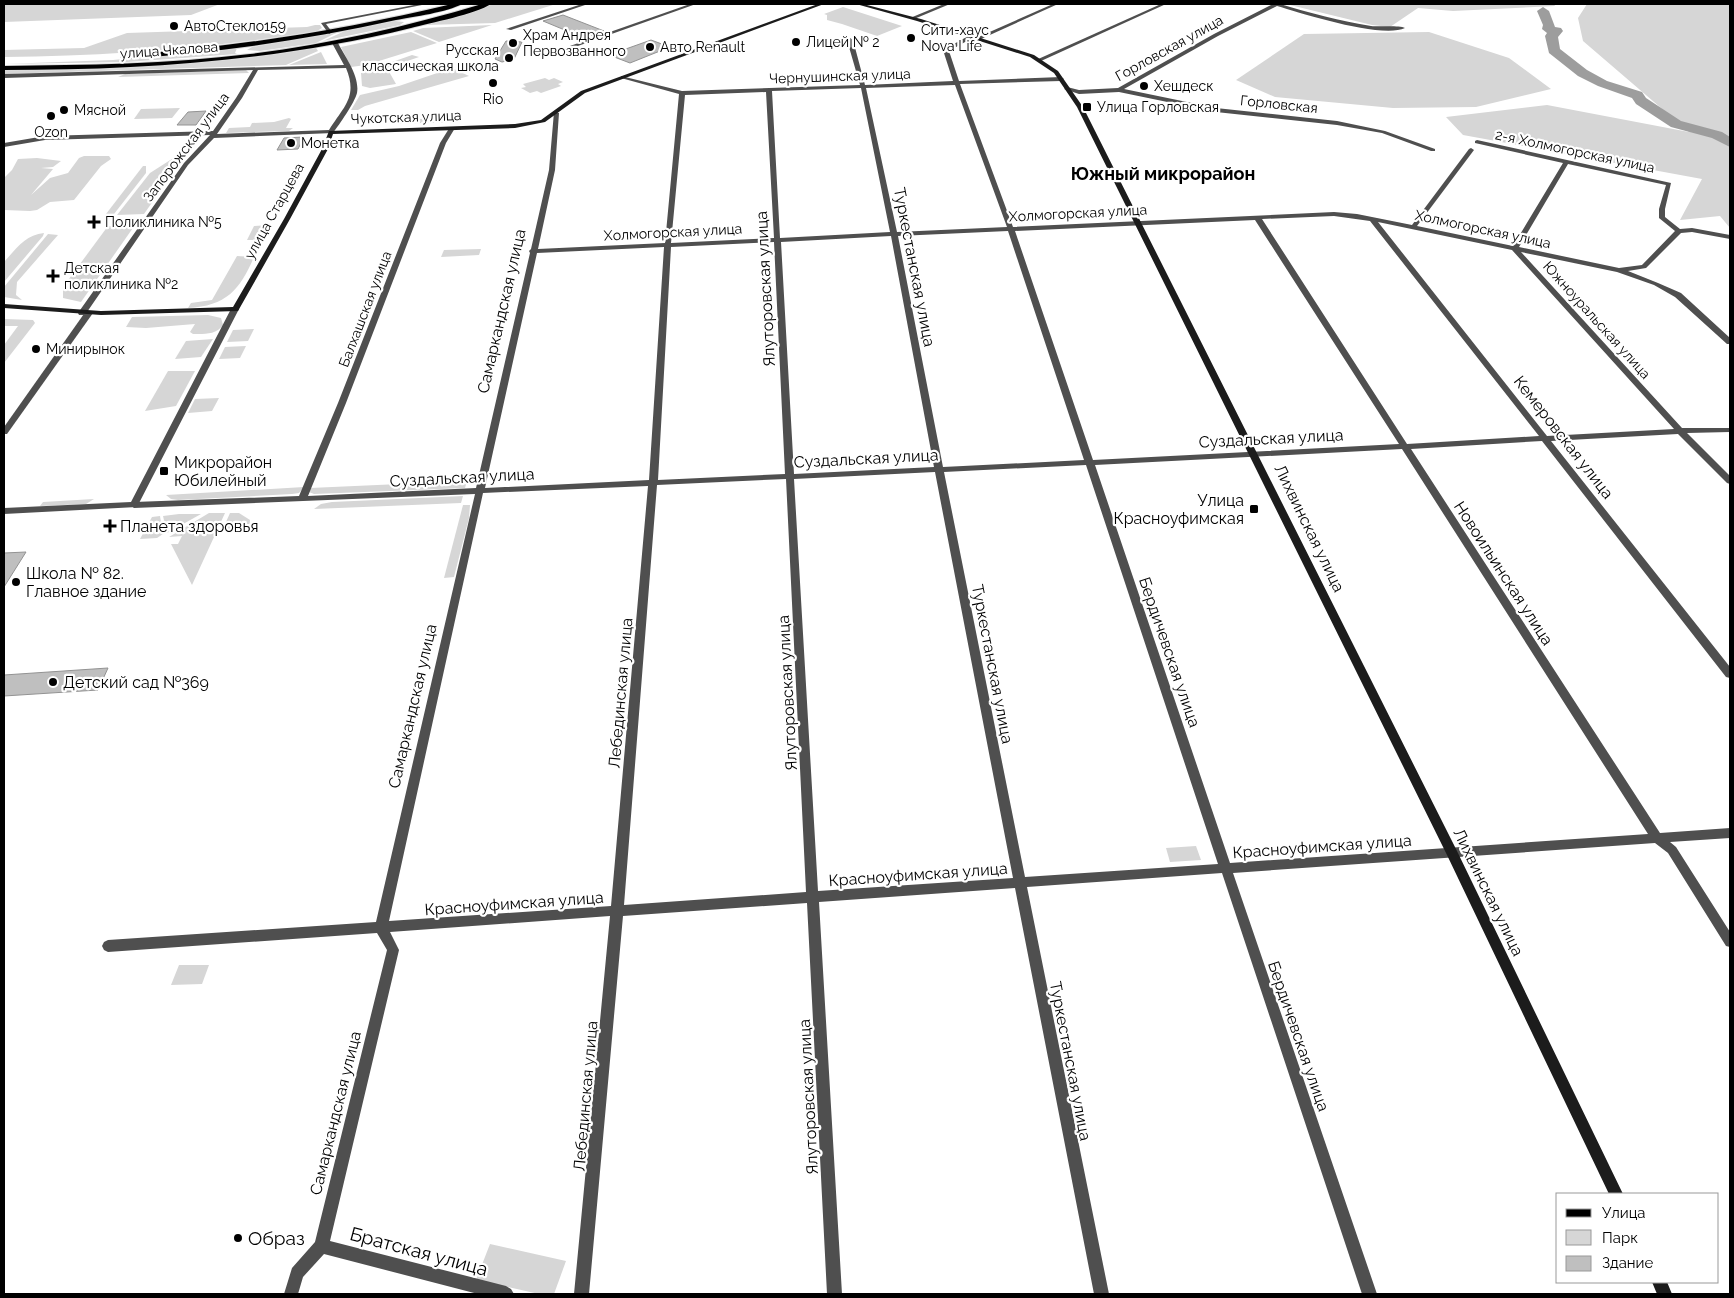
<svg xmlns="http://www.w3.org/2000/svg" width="1734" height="1298" font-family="Raleway,sans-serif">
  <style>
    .green { fill: #d6d6d6 }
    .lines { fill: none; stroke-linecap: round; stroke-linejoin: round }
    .river { fill: #9d9d9d; fill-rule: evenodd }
    .building { fill: #bfbfbf; stroke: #939393 }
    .primary-casing { stroke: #dbdbdb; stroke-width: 2 }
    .minor { fill: #4f4f4f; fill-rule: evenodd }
    .tertiary { fill: #4f4f4f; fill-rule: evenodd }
    .secondary { fill: #1c1c1c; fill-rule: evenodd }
    .primary { fill: #000; fill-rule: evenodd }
    .poi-dot { fill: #000; stroke: #fff; stroke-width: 2 }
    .labels { text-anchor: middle; stroke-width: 4.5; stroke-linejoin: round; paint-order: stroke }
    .far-poi-label { font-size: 14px; fill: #000; stroke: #fff; text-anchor: start }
    .far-street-label { font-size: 14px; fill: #000; stroke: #fff }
    .street-label { font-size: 16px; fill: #000; stroke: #fff }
    .poi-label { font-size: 16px; fill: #000; stroke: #fff; text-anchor: start }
    .far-district-label { font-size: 18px; font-weight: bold; fill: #000; stroke: #fff }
    .near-poi-label { font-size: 19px; fill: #000; stroke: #fff; text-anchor: start }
    .near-street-label { font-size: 19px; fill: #000; stroke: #fff }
  </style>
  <rect width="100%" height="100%" fill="#fff"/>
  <g class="green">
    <polygon points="4,4 220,4 191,15 4,22"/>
    <polygon points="492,4 556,4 495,23 426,25"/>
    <polygon points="1286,4 1554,4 1555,6 1453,11 1418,8 1390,27 1372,25"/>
    <polygon points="1587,4 1730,4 1730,228 1720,216 1680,220 1702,179 1463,135 1446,117 1547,105 1689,132 1583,41 1578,18"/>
    <polygon points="843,7 902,26 877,36 842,24 827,20 827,15 824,14"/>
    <polygon points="395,21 404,22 400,25 323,41 347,30"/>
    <path d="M315,25H320L322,28L317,31C213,48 109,56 4,57V50L84,48L127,33L307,27Z"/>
    <polygon points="492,25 439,42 413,31 423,28"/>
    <polygon points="338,32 316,43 260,51 247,50 252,47"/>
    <polygon points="411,32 437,43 366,65 351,67 341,47"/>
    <polygon points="1429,32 1509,58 1551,89 1476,107 1393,108 1275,97 1236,80 1304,34"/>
    <polygon points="237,48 235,53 237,54 127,62 4,64 113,60"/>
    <path d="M316,48L318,51L286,65L4,74V70C108,69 212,66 316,48Z"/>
    <polygon points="321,52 327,64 289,65"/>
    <polygon points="412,55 419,57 387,68 396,84 370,88 362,86 361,73"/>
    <polygon points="452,68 469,76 365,106 358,110 351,110 360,95 399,86"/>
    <polygon points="246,70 249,73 118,77 125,74"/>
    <polygon points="545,78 549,80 554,78 563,82 558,84 561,86 541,93 537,91 530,93 521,88 526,87 523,84"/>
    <polygon points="180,108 172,118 134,119 141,109"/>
    <polygon points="432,115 454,122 391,124 412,117 421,119"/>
    <polygon points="289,118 291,119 286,128 293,128 289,131 226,133 229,128 250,127 252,123 274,122"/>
    <polygon points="84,156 109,156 111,159 101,166 74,200 50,202 37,210 30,211 4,210 4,178 12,170 18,159 37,158 61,161 53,167 41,168 53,169 31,195 50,178 68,173 79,158"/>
    <polygon points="175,157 184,157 144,214 117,215 150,173"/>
    <polygon points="143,166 146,166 146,173 114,214 106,214"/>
    <polygon points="135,225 81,302 63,298 63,287 108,226"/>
    <polygon points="270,225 263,240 247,240 254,226"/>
    <path d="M44,233L43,236L4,282V262C16,249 25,235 44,233Z"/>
    <polygon points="48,234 58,235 17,282 16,295 22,300 4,297 4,287"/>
    <polygon points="481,249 479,255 441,257 444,250"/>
    <path d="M237,256L254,257C240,290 226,306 188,308L191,303L212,300Z"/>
    <path d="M208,315L221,318L223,325C216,335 204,334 193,334L190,332L195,324L146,328L126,327L132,317Z"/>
    <polygon points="4,319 33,320 35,323 4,363 4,345 18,326 4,326"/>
    <polygon points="254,329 248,341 227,342 233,330"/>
    <polygon points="213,339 201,357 175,359 186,341"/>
    <polygon points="246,346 240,358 219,359 225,347"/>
    <polygon points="168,371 195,371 176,406 145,411"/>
    <polygon points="219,398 212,411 188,413 195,399"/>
    <polygon points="467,481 465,488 314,494 309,492 310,488"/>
    <polygon points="304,487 299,493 292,494 178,500 171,499 166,495"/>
    <polygon points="463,496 461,503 314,509 321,504 332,502"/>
    <polygon points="94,499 86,504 40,506 43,502"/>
    <polygon points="463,505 470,505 469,518 454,577 444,578"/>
    <polygon points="209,513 225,513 192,585 171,544 178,544 182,536 169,537"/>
    <polygon points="230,513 239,513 250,520 249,530 222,531"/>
    <polygon points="179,514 201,514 167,533 163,516"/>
    <polygon points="160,516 163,534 157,538 140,539 152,517"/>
    <polygon points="1196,846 1201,860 1170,862 1166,848"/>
    <polygon points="179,965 209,965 202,984 171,985"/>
    <polygon points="490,1244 566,1261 554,1294 539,1294 476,1280"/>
  </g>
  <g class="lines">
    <polygon class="river" points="1543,7 1549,11 1555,27 1561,28 1563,31 1558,37 1560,49 1587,70 1607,81 1642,92 1646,98 1681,121 1722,132 1730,137 1730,147 1712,138 1671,127 1636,104 1632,98 1598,86 1578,76 1549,53 1545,36 1547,33 1542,29 1543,25 1537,11"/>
  </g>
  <g class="building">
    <polygon points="563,15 604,31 584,38 543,21"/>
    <polygon points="651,40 670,47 630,63 609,55"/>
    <polygon points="506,41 522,42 514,59 502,62 495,59"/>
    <polygon points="206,111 196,125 177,125 188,112"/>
    <polygon points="304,137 298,149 277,150 284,138"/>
    <polygon points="26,552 4,587 4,553"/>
    <polygon points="108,668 98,690 4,696 4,675"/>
  </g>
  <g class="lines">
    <defs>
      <g id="primary">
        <path d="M452,4H462C448,12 413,17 396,20C306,40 216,53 124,59L121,57L124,55C235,47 344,30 452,4Z"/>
        <path d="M482,4H491C476,14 430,23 411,28C277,61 141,70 4,70V66C86,65 168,64 250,54C329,44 406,27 482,4Z"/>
      </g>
    </defs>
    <use href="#primary" class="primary-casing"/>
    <g class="minor">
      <polygon points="419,4 427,4 326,24 332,32 329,34 321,23"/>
      <polygon points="582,4 588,4 511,30 506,29"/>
      <polygon points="690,4 696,4 575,47 570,46"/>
      <polygon points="944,4 950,4 914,19 910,18"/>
      <polygon points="1053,4 1058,4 981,39 976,38"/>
      <polygon points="1161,4 1166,4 1041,61 1036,60"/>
      <path d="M1273,4H1280C1309,13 1341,21 1371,26C1380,27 1399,25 1405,28C1382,39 1304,14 1277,6L1218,36L1124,89L1216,108L1337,121L1385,131L1435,149V151H1431L1382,133L1337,125L1216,112L1119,92L1079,94L1064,89L1067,87L1079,90L1118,88L1214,34Z"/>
      <path d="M972,34L974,37L949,51L959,81L1061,77L1064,79L1061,81L960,84L1013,227L1334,212L1357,214L1412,225L1469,149L1471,148L1474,150L1417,226L1513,246L1563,163L1475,143V141L1477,140L1671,183L1665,209V217L1680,229L1692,228L1730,235V239L1692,232L1681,233L1646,268L1628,271L1658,283L1681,293L1730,338V344H1727L1675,297L1654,285L1617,272L1521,252L1682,428H1730V432L1687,433L1730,476V484L1727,483L1678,434L1551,441L1730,667V678L1726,677L1542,441L1411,449L1660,833L1730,828V838L1670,842L1676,847L1730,932V947L1726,946L1668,853L1655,843L1233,873L1377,1294H1362L1222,873L1027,887L1109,1294H1094L1015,888L819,902L842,1294H827L807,903L623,916L589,1294H574L610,916L390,932L399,950L330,1241L506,1286L511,1289L514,1294H478L324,1254L303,1277L298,1294H284L292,1268L315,1242L387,950L377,933L108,952L104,950L102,946L104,942L108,940L376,922L475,494L134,508L130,505L134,502L299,496L338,403L440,143L450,127L455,128L446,143L346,403L308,496L476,488L530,253L529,251L531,249L549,170L554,112L559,113L555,170L538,249L665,243L679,94L621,78V76L682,91L860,85L847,40L850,38L853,40L865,85L953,81L943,50ZM955,85L1007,227L897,232L866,88ZM861,88L890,232L780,238L772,91ZM766,92L774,238L671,243L685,95ZM1568,164L1666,185L1659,209V218L1675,231L1642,265L1619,268L1519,247ZM1334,216L1370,221L1539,436L1407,444L1262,219ZM1255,220L1399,444L1093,460L1015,231ZM1378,222L1512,250L1674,429L1547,436ZM1008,231L1084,460L943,467L898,236ZM891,236L934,467L794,474L781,242ZM774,242L785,474L658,480L671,247ZM664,247L649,480L485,488L537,253ZM1402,449L1648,834L1230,863L1095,465ZM1086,465L1218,864L1025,877L944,472ZM935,472L1013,878L818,891L794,479ZM786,479L806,892L624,905L657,485ZM648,486L611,906L389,921L483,493Z"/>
      <path d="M335,41L338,43C345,57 360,76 357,93C355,102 339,125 333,133L214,138L188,165L85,315H79L78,313L184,163L210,135L45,140L4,147V143L45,136L213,131L236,98L253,70L4,78V74L344,65L332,43ZM346,68C358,97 344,106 329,130L217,134L242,98L258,70Z"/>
    </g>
    <g class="tertiary">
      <polygon points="232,307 239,309 137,507 4,514 4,508 131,502"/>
      <polygon points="86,311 93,313 7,434 4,434 4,427"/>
    </g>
    <g class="secondary">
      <polygon points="818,4 824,4 585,93 545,122 515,128 333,134 328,149 290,219 238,311 101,315 4,308 4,304 101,311 233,307 284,219 322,149 329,131 515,124 541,120 581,91"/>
      <polygon points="856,4 863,4 921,19 1034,55 1058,71 1083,107 1456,849 1623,1194 1609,1194 1447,855 1077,107 1054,73 1030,57 917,21"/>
      <polygon points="1652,1282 1667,1282 1672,1294 1657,1294"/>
    </g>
    <use href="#primary" class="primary"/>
  </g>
  <g class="poi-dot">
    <circle cx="174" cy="26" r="5"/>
    <circle cx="911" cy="38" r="5"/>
    <circle cx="796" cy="42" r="5"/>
    <circle cx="513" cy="43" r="5"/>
    <circle cx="650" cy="47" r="5"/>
    <circle cx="509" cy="58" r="5"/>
    <circle cx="493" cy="83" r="5"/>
    <circle cx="1144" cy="86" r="5"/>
    <rect x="1082" y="102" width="10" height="10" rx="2.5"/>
    <circle cx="64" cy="110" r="5"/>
    <circle cx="51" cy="116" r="5"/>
    <circle cx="291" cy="143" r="5"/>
    <path d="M91.5 214.5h5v5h5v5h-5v5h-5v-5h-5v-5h5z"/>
    <path d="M50.5 268.5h5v5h5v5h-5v5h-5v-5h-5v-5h5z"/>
    <circle cx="36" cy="349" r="5"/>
    <rect x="159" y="466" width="10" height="10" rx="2.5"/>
    <rect x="1249" y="504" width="10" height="10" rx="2.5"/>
    <path d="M107.5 518.5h5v5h5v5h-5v5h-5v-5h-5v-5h5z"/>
    <circle cx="16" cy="582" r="5"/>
    <circle cx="53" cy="682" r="5"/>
    <circle cx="238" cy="1238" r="5"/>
  </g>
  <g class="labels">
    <g class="far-poi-label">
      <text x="184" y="31">АвтоСтекло159</text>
      <text x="921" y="35">Сити-хаус<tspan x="921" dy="16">Nova Life</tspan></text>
      <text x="523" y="40">Храм Андрея<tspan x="523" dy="16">Первозванного</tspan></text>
      <text x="806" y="47">Лицей № 2</text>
      <text x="660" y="52">Авто Renault</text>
      <text x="499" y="55" text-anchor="end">Русская<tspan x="499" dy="16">классическая школа</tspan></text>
      <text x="1154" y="91">Хешдеск</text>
      <text x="493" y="104" text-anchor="middle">Rio</text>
      <text x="1097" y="112">Улица Горловская</text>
      <text x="74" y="115">Мясной</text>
      <text x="51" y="137" text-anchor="middle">Ozon</text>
      <text x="301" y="148">Монетка</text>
      <text x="105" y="227">Поликлиника №5</text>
      <text x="64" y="273">Детская<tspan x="64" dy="16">поликлиника №2</tspan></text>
      <text x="46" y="354">Минирынок</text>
    </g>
    <g class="far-street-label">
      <text transform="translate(1169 48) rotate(-29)" y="5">Горловская улица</text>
      <text transform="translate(169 50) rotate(-4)" y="5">улица Чкалова</text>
      <text transform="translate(840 76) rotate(-2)" y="5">Чернушинская улица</text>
      <text transform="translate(1279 104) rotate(6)" y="5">Горловская</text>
      <text transform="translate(406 117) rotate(-2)" y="5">Чукотская улица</text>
      <text transform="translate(186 147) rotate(-53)" y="5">Запорожская улица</text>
      <text transform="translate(1575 151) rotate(12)" y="5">2-я Холмогорская улица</text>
      <text transform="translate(274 211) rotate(-61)" y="5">улица Старцева</text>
      <text transform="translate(1078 213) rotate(-3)" y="5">Холмогорская улица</text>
      <text transform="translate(1483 229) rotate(12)" y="5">Холмогорская улица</text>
      <text transform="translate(673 232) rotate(-3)" y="5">Холмогорская улица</text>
      <text transform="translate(365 309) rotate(-69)" y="5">Балхашская улица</text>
      <text transform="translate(1597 320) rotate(48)" y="5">Южноуральская улица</text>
    </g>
    <g class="street-label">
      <text transform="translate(915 267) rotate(79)" y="6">Туркестанская улица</text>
      <text transform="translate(765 289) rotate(-93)" y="6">Ялуторовская улица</text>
      <text transform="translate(501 311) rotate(-77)" y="6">Самаркандская улица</text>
      <text transform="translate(1564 437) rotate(52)" y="6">Кемеровская улица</text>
      <text transform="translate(1271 438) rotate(-3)" y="6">Суздальская улица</text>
      <text transform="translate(866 458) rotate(-3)" y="6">Суздальская улица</text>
      <text transform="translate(462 477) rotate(-3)" y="6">Суздальская улица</text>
      <text transform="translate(1310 528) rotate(64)" y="6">Лихвинская улица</text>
      <text transform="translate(1504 573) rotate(57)" y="6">Новоильинская улица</text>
      <text transform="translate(1170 652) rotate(71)" y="6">Бердичевская улица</text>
      <text transform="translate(993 664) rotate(79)" y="6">Туркестанская улица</text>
      <text transform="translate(620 693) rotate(-85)" y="6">Лебединская улица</text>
      <text transform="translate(787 693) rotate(-93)" y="6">Ялуторовская улица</text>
      <text transform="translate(412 706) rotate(-77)" y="6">Самаркандская улица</text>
      <text transform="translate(1322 846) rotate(-4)" y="6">Красноуфимская улица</text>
      <text transform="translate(918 874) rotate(-4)" y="6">Красноуфимская улица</text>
      <text transform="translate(1489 892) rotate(64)" y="6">Лихвинская улица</text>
      <text transform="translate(514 903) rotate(-4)" y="6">Красноуфимская улица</text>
      <text transform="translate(1299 1036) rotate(71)" y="6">Бердичевская улица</text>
      <text transform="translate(1071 1061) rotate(79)" y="6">Туркестанская улица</text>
      <text transform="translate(585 1096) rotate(-85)" y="6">Лебединская улица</text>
      <text transform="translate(808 1097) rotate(-93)" y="6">Ялуторовская улица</text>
      <text transform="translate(335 1113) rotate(-76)" y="6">Самаркандская улица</text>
    </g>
    <g class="poi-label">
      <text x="174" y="468">Микрорайон<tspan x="174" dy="18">Юбилейный</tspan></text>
      <text x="1244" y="506" text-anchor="end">Улица<tspan x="1244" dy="18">Красноуфимская</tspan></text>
      <text x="120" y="532">Планета здоровья</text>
      <text x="26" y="579">Школа № 82.<tspan x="26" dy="18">Главное здание</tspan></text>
      <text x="63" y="688">Детский сад №369</text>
    </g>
    <g class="far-district-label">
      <text x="1163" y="180">Южный микрорайон</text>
    </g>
    <g class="near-poi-label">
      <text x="248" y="1245">Образ</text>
    </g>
    <g class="near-street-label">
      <text transform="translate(419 1251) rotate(15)" y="7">Братская улица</text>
    </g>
  </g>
  <rect width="1734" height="1298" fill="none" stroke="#000000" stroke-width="10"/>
  <rect x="1556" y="1193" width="162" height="90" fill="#ffffff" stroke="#999999"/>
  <rect x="1566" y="1209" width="25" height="8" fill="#000000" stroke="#999999"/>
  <text x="1602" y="1218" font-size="15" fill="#000000">Улица</text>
  <rect x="1566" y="1230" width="25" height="15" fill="#d6d6d6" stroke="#999999"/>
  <text x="1602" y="1243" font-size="15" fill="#000000">Парк</text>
  <rect x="1566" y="1256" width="25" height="15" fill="#bfbfbf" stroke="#999999"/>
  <text x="1602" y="1268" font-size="15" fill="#000000">Здание</text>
</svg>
